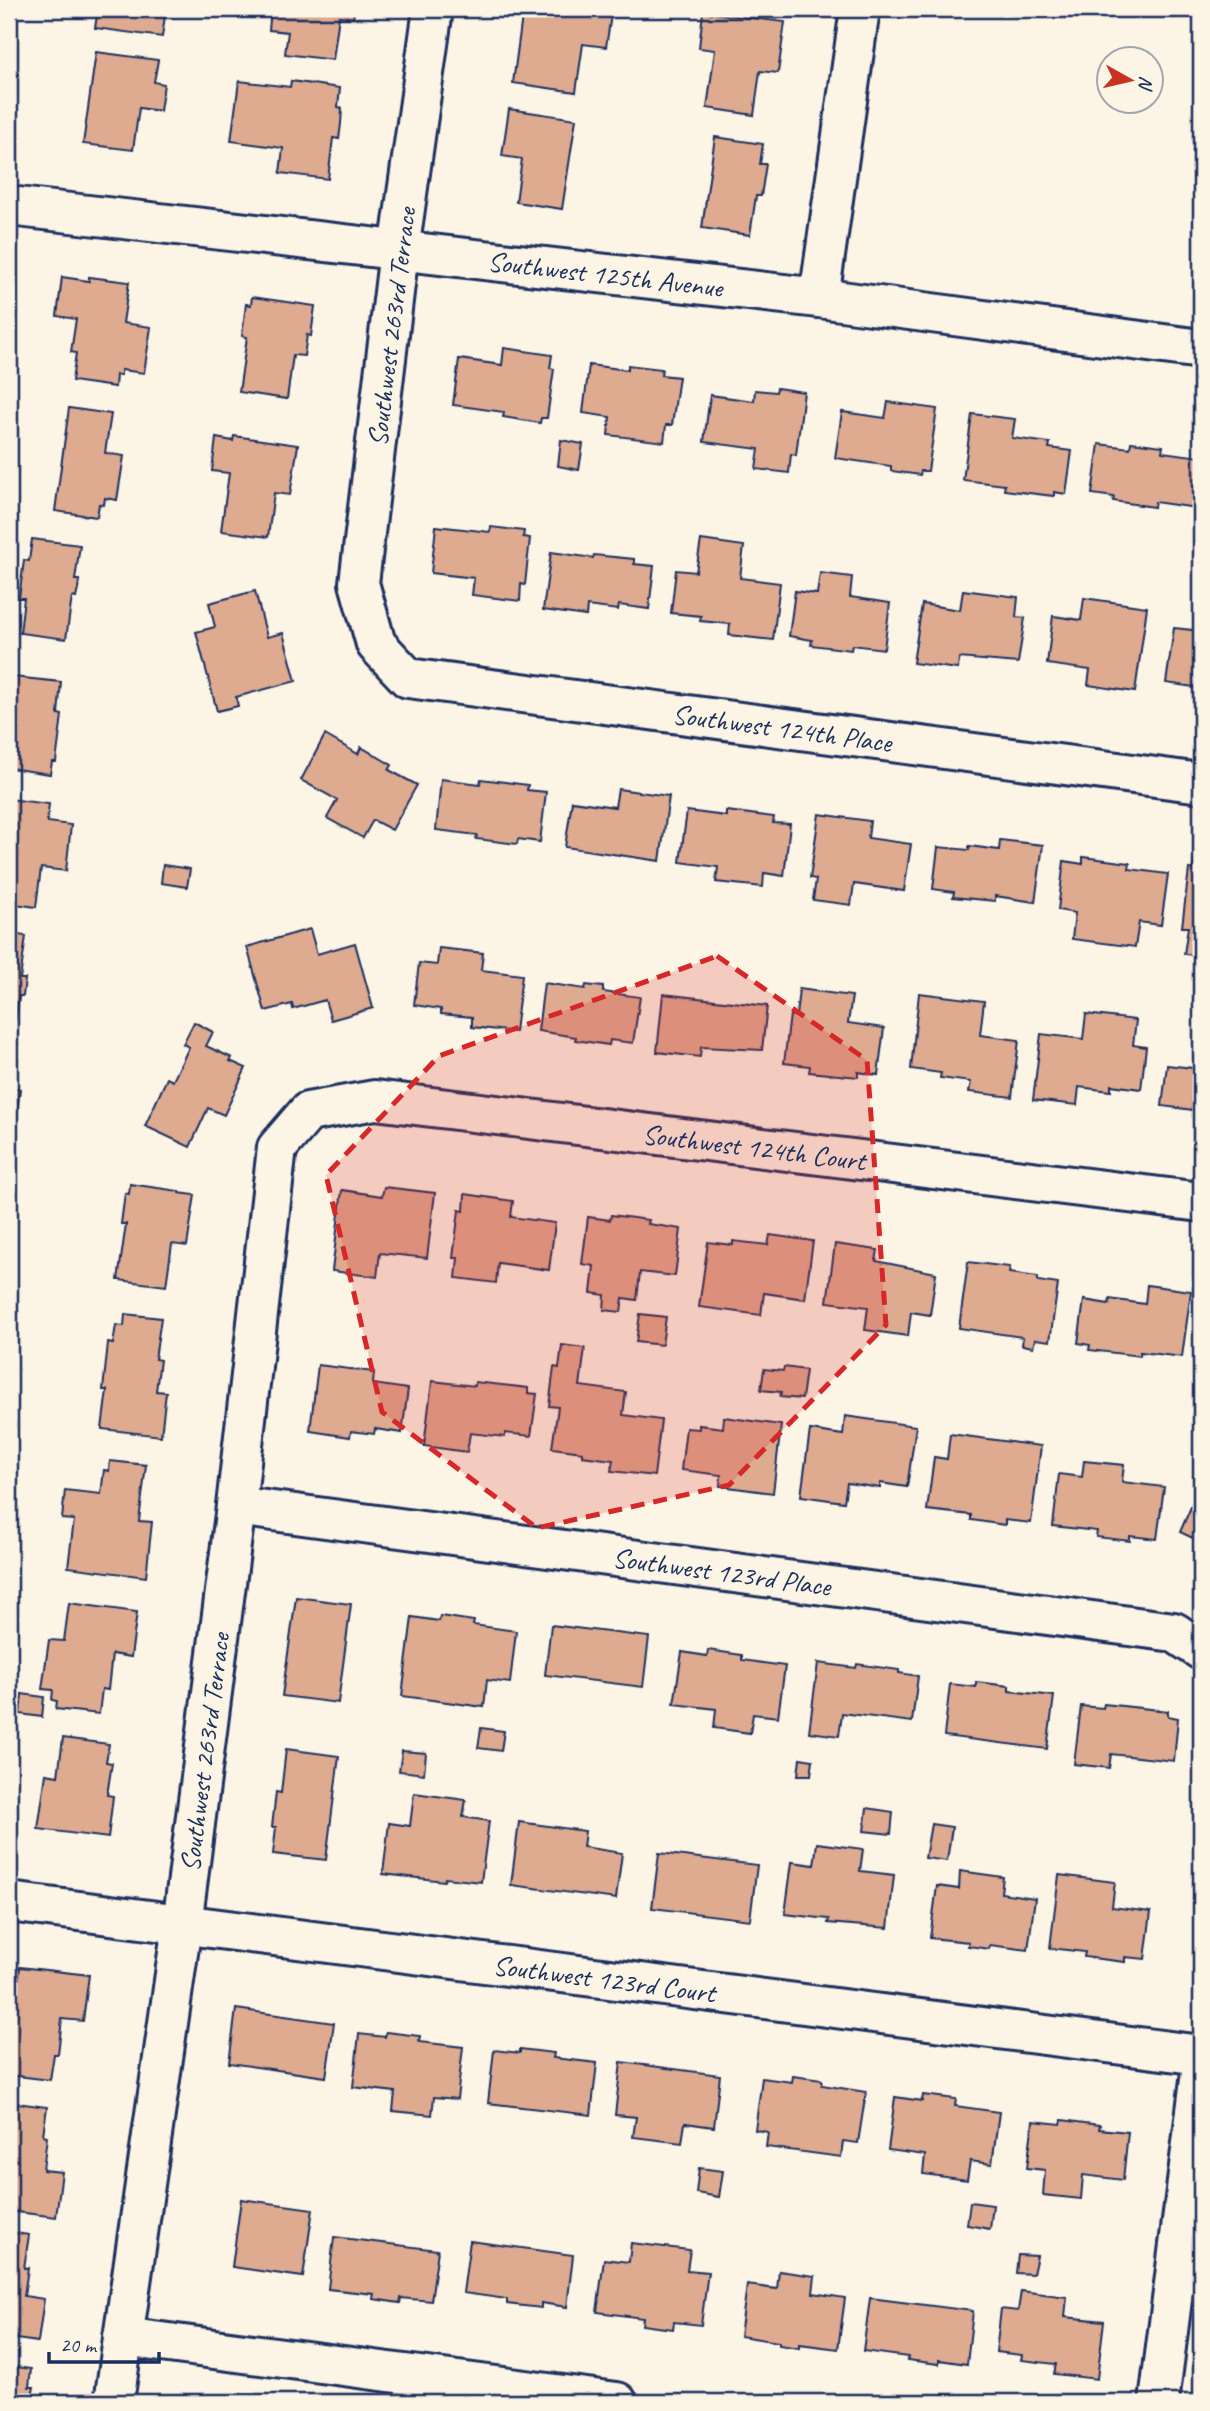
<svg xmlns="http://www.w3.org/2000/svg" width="1210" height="2411" font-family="Caveat,sans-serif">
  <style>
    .building { fill: #deab91; stroke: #1b2f5e; stroke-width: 2 }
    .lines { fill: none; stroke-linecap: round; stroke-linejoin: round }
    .minor-casing { stroke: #1b2f5e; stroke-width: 44 }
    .minor { stroke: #fcf5e5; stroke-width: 38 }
    .marked { fill: #d62828; fill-opacity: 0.2; stroke: #d62828; stroke-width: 5; stroke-dasharray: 14 9; stroke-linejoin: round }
    .labels { text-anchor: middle; stroke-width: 6; stroke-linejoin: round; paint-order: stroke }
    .street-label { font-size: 28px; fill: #1b2f5e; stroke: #fcf5e5 }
  </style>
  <rect width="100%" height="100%" fill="#fcf5e5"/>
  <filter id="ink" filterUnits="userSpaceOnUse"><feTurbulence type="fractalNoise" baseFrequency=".0143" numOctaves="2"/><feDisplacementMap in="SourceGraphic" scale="14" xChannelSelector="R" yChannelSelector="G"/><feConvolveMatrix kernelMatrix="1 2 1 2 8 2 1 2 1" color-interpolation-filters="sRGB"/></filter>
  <g filter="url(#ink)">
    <g class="building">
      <polygon points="98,9 166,9 162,37 95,28"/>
      <polygon points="271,9 355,9 353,18 339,16 333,60 285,54 288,32 269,30"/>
      <polygon points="523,9 612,9 606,47 583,44 576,92 513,83"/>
      <polygon points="703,12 785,22 778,73 760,71 754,115 707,108 715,50 699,48"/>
      <polygon points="96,52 158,60 154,82 164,84 160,111 139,108 133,150 83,144"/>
      <polygon points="239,81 290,87 291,81 340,88 338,107 342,108 341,124 339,139 333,138 328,179 280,173 283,148 231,141"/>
      <polygon points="509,109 576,119 562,209 516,202 522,159 502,156"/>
      <polygon points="715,137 763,144 760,164 766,164 761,196 756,196 750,235 702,228"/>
      <polygon points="62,277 89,281 89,277 129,282 123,323 151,327 144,373 121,370 121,375 116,375 115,387 72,381 76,353 71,352 76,319 57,316"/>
      <polygon points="252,297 315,306 311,336 307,335 304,356 293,355 287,399 239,392 247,337 242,336 246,304 251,305"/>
      <polygon points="504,348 552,355 550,368 554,369 547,418 541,418 540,423 503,417 504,412 453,405 459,359 502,365"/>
      <polygon points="589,365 628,370 628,365 662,369 661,375 679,377 672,425 666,425 664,442 608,435 610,417 583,413"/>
      <polygon points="777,388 804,392 796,455 791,454 789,473 756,469 759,449 704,442 710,395 754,401 755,390 776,392"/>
      <polygon points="888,402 937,409 928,471 921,471 920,475 891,471 891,466 835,458 842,412 885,418"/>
      <polygon points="69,408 111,414 105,453 124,456 117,500 105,498 104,505 99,504 97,517 55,511"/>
      <polygon points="972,414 1015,419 1012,438 1050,443 1049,448 1072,451 1066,494 1054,492 1054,496 1004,490 1005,485 963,480"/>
      <polygon points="234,436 298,445 290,495 274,493 268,537 221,531 229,473 212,471 216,438 233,441"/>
      <polygon points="561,440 583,444 579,470 558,466"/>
      <polygon points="1131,442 1163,446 1162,452 1201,457 1197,508 1155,502 1154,507 1134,504 1113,501 1114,497 1092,494 1099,444 1130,448"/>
      <polygon points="436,526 490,532 491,527 524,531 523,537 530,538 525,585 521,584 520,601 472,595 474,578 431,573"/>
      <polygon points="32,539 80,545 75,580 79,580 78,589 76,598 72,597 66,639 20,633 24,598 19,598 24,560 29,561"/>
      <polygon points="701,540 744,546 740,578 780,583 773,640 729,635 730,624 700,621 701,616 671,613 676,570 696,572"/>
      <polygon points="551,552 593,558 594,555 634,559 634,564 654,566 649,609 619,605 618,610 587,606 586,616 543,610"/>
      <polygon points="820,573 852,577 850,597 890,603 884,649 852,645 851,650 811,645 812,640 789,636 795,591 817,594"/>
      <polygon points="963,590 1018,597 1016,617 1025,618 1018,663 959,658 958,669 913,663 922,604 960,610"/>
      <polygon points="255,591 267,637 283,633 296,681 236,697 238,706 217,711 196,632 215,627 209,603"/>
      <polygon points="1084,598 1147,607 1135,692 1088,685 1090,670 1047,664 1053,616 1081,620"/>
      <polygon points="1174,628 1201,631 1201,688 1166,683"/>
      <polygon points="13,677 61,682 58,714 62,715 59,739 56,762 52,762 50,774 9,768 9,714"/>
      <polygon points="325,735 358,754 361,747 392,765 389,770 417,785 392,830 373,820 363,838 327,818 337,800 301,780"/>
      <polygon points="441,779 480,784 481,779 505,782 528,785 527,790 546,792 540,842 518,839 517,844 476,839 477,835 436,830"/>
      <polygon points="618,789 669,796 660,861 565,847 572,801 615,807"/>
      <polygon points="9,799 49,804 47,822 71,825 66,871 41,868 36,907 9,903"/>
      <polygon points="687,811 726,816 726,811 774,817 773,823 790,824 784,876 764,873 763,887 716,882 718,867 680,862"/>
      <polygon points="819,814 870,821 868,838 911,844 904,891 854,884 851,905 813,900 816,879 810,878"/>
      <polygon points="1000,840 1043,845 1035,902 995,896 995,901 953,897 954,892 933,889 938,847 969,850 969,846 999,850"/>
      <polygon points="1083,857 1130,863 1129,869 1168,874 1161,925 1139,922 1135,947 1072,939 1075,913 1058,910 1061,885 1064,861 1083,864"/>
      <polygon points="1194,863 1201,864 1201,956 1184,954 1188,927 1182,927 1189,869 1193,870"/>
      <polygon points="163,865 190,869 187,887 161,883"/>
      <polygon points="310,929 317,954 355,943 373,1008 331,1020 325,1000 293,1009 292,1004 265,1011 247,947"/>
      <polygon points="9,934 26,936 20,979 25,979 23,996 19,996 14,1031 9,1030"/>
      <polygon points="439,948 483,953 481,970 522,975 515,1032 472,1027 472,1017 441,1014 441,1009 414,1005 419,963 437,965"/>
      <polygon points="544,983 585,989 586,985 603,987 603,992 640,997 633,1043 610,1040 609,1045 575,1040 576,1037 538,1031"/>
      <polygon points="799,989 852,996 848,1023 884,1028 878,1075 858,1072 858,1077 809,1072 810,1066 784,1063 790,1015 796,1016"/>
      <polygon points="919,993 984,1001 980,1035 1019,1040 1012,1097 969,1092 971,1082 940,1078 941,1073 911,1069"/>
      <polygon points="663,994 767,1006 762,1050 701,1047 700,1057 657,1052"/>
      <polygon points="1086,1014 1136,1020 1133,1045 1146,1047 1141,1089 1111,1085 1111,1091 1079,1087 1077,1105 1033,1100 1041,1034 1083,1039"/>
      <polygon points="194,1022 213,1032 206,1046 232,1058 230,1061 246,1068 224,1115 208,1108 190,1147 145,1126 167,1078 173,1081 189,1047 183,1044"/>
      <polygon points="1167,1065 1201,1069 1201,1111 1162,1106"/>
      <polygon points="9,1087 20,1089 10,1162 9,1162"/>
      <polygon points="130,1184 179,1191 179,1193 195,1195 187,1246 172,1244 166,1286 118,1280 126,1224 121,1224 125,1193 129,1194"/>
      <polygon points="384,1187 435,1193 427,1258 380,1253 377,1277 332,1271 342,1190 382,1196"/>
      <polygon points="465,1194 513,1201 511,1217 555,1223 549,1270 498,1263 496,1283 456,1278 458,1258 453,1258 459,1210 464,1211"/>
      <polygon points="611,1215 649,1220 648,1224 681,1229 675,1276 640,1272 637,1300 623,1298 621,1312 604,1310 605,1295 591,1293 594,1266 582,1264 588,1217 610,1220"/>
      <polygon points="770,1235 813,1241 805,1299 764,1293 761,1315 699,1307 708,1242 733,1245 733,1241 768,1245"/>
      <polygon points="835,1244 878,1250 876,1261 936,1273 930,1315 911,1312 908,1336 865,1330 868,1307 827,1302"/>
      <polygon points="968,1262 1010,1267 1009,1273 1038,1277 1038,1281 1058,1284 1050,1341 1035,1339 1033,1347 1022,1345 1023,1337 959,1328"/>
      <polygon points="1147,1285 1191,1291 1182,1357 1140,1352 1140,1356 1089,1350 1090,1345 1078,1343 1084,1300 1109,1304 1110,1299 1145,1304"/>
      <polygon points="125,1314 161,1318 155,1359 160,1360 156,1391 166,1392 161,1436 102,1429 107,1390 103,1390 108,1343 113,1344 116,1325 124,1326"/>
      <polygon points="640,1314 666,1317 662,1345 636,1342"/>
      <polygon points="562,1345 585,1348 580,1386 626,1392 623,1415 661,1420 654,1476 611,1471 613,1460 582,1456 582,1452 552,1448 558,1407 549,1406 554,1367 559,1368"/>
      <polygon points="318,1365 374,1372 373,1384 408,1389 402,1433 375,1429 374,1434 351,1431 350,1437 310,1431"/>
      <polygon points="784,1367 806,1370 802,1399 780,1397 781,1392 761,1390 764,1369 783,1371"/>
      <polygon points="432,1381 475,1386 475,1382 528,1388 528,1393 537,1394 531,1436 505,1433 505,1437 470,1433 467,1452 424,1446"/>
      <polygon points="845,1416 916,1426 907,1487 880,1483 880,1488 847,1483 844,1502 801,1496 810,1430 843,1435"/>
      <polygon points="724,1417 781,1425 773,1493 720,1486 721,1475 681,1470 686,1428 699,1429 699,1425 723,1428"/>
      <polygon points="950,1434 1041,1446 1031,1523 1005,1520 1005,1525 971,1520 971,1515 927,1510 934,1457 947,1459"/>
      <polygon points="110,1461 146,1465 139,1521 152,1522 146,1577 68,1567 74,1520 62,1519 65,1490 101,1494 104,1470 109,1471"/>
      <polygon points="1084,1461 1124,1465 1122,1482 1164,1487 1157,1539 1130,1536 1130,1541 1096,1537 1097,1531 1053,1526 1059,1474 1082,1477"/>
      <polygon points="1201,1484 1201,1542 1180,1532"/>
      <polygon points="296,1597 351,1604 338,1703 282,1696"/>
      <polygon points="69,1603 137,1612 131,1657 112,1654 108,1690 102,1689 99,1714 56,1709 57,1701 52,1700 53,1690 42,1689 49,1640 64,1641"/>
      <polygon points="440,1616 474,1621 473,1625 516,1631 510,1683 487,1680 484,1707 402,1696 412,1617 439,1621"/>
      <polygon points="551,1625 649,1637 643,1687 545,1675"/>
      <polygon points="708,1650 742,1655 742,1660 785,1666 778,1717 753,1714 750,1733 714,1728 716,1709 674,1704 682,1652 707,1656"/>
      <polygon points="818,1663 856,1668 857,1664 899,1670 899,1673 918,1676 912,1722 842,1713 839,1736 809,1732"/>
      <polygon points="976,1682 1009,1686 1009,1691 1054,1696 1047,1749 944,1736 950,1684 976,1687"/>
      <polygon points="22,1694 44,1697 42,1717 20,1714"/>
      <polygon points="1104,1704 1168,1711 1168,1716 1178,1718 1174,1761 1111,1754 1109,1768 1074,1764 1081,1706 1103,1708"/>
      <polygon points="481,1728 504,1731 501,1751 478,1748"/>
      <polygon points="63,1738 109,1744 106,1762 112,1763 107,1795 113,1796 108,1838 38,1829 46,1774 58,1776"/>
      <polygon points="286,1749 339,1756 326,1860 273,1854 276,1827 272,1827 276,1792 281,1793"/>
      <polygon points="402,1751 426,1753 424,1774 399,1771"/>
      <polygon points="800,1758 813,1760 811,1775 798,1775"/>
      <polygon points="414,1793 466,1800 463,1817 489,1821 481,1882 445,1878 444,1881 383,1874 389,1823 410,1826"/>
      <polygon points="867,1808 893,1812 891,1834 864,1831"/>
      <polygon points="519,1822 585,1831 583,1847 622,1853 616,1899 511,1885"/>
      <polygon points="931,1824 952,1827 947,1861 925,1858"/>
      <polygon points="817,1843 863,1849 860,1871 894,1875 888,1928 828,1923 829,1919 785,1914 792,1862 814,1865"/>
      <polygon points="659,1853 757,1865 750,1920 652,1908"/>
      <polygon points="960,1871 1003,1877 1001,1893 1035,1898 1028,1950 990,1945 989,1949 968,1946 969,1942 930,1938 937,1886 959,1889"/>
      <polygon points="1059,1875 1115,1882 1112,1907 1151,1912 1145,1959 1125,1957 1125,1962 1084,1957 1085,1952 1050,1948"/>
      <polygon points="20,1967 89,1975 83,2021 62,2019 58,2054 54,2054 50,2080 9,2075 9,2009 15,2010"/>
      <polygon points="236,2009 334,2023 326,2077 229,2063"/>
      <polygon points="386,2032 420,2036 419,2042 463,2047 457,2099 434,2097 432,2115 393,2111 395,2092 353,2087 359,2034 385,2037"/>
      <polygon points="520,2049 554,2053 553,2058 597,2063 591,2115 488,2103 494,2050 520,2053"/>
      <polygon points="621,2062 720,2075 714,2127 685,2123 682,2143 633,2137 636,2117 615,2115"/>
      <polygon points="793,2076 822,2080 822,2085 866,2092 858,2143 843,2141 841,2157 766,2147 768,2132 755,2130 762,2078 792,2082"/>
      <polygon points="923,2095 956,2099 955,2106 999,2112 992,2164 970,2161 967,2180 923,2174 925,2155 888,2150 895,2097 922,2101"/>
      <polygon points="9,2102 47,2107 43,2135 47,2136 43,2170 62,2172 56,2217 9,2211"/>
      <polygon points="1062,2120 1100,2125 1099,2129 1128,2132 1123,2180 1083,2175 1081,2199 1043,2195 1045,2170 1027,2168 1033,2121 1061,2124"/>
      <polygon points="699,2168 723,2171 719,2197 696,2193"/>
      <polygon points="241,2199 313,2209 303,2277 232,2267"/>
      <polygon points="970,2202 993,2205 990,2229 967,2225"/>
      <polygon points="9,2232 29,2235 24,2268 28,2268 24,2296 44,2299 38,2342 9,2338"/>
      <polygon points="334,2237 438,2250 431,2301 401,2298 400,2303 373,2299 374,2294 328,2289"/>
      <polygon points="470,2241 573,2255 567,2307 541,2303 541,2308 507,2304 507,2299 463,2293"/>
      <polygon points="631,2243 690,2250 687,2270 708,2272 701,2325 674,2322 673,2329 657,2327 642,2325 643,2318 597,2312 604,2259 629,2262"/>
      <polygon points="1018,2255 1037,2256 1033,2274 1016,2273"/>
      <polygon points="779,2271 815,2276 813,2293 845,2298 838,2349 799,2344 799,2348 779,2345 779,2342 740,2336 747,2285 777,2289"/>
      <polygon points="1021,2291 1067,2297 1065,2317 1104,2321 1097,2379 1054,2374 1056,2364 1021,2360 1022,2355 996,2352 1001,2309 1018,2311"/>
      <polygon points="870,2298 973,2311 967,2364 939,2360 939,2364 907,2360 908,2357 863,2351"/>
      <polygon points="9,2366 31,2369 29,2387 34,2387 31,2402 9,2402"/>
    </g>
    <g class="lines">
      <defs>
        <g id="minor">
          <path id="s1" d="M433,9L399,251L359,583L376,644L408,678L1201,783"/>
          <path id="s2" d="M9,206L819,298L1201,349"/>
          <polyline points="819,298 860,9"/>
          <path id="s3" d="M236,1506L1174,1632L1201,1650"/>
          <path id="s4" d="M9,1902L1201,2055"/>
          <polyline points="123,2337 617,2402"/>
          <path id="s5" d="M114,2402L182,1925L236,1506L277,1148L308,1112L375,1100L1201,1202"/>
          <polyline points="1159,2402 1201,2072"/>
        </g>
      </defs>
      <use href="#minor" class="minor-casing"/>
      <use href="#minor" class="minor"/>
    </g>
  </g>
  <path class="marked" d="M717,956L867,1060L886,1325L729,1485L537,1528L382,1412L326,1175L439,1056Z"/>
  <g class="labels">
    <g class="street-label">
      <text dy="10" stroke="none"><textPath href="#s2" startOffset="600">Southwest 125th Avenue</textPath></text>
      <text transform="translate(391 327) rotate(-83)" y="10">Southwest 263rd Terrace</text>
      <text dy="10" stroke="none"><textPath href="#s1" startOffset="1066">Southwest 124th Place</textPath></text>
      <text dy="10" stroke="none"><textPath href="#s5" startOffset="1762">Southwest 124th Court</textPath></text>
      <text dy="10" stroke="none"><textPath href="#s3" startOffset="490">Southwest 123rd Place</textPath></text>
      <text dy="10" stroke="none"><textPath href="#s5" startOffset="656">Southwest 263rd Terrace</textPath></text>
      <text dy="10" stroke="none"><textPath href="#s4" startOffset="600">Southwest 123rd Court</textPath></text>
    </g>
  </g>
  <rect width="1210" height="2411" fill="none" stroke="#fcf5e5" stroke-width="35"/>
  <rect x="18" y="18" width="1175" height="2376" fill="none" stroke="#1b2f5e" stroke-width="2.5" filter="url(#ink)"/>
  <g transform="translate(1130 80) rotate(98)"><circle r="33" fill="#fcf5e5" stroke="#a2a6af" stroke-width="2"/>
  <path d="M0-5L12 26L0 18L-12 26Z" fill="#c8321e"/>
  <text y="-10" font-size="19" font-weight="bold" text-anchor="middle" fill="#1b2f5e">N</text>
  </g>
  <path d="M49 2352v10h110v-10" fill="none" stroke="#1b2f5e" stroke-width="3.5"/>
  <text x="60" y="2352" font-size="21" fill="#1b2f5e" stroke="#fcf5e5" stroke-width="5" paint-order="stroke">20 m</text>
</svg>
